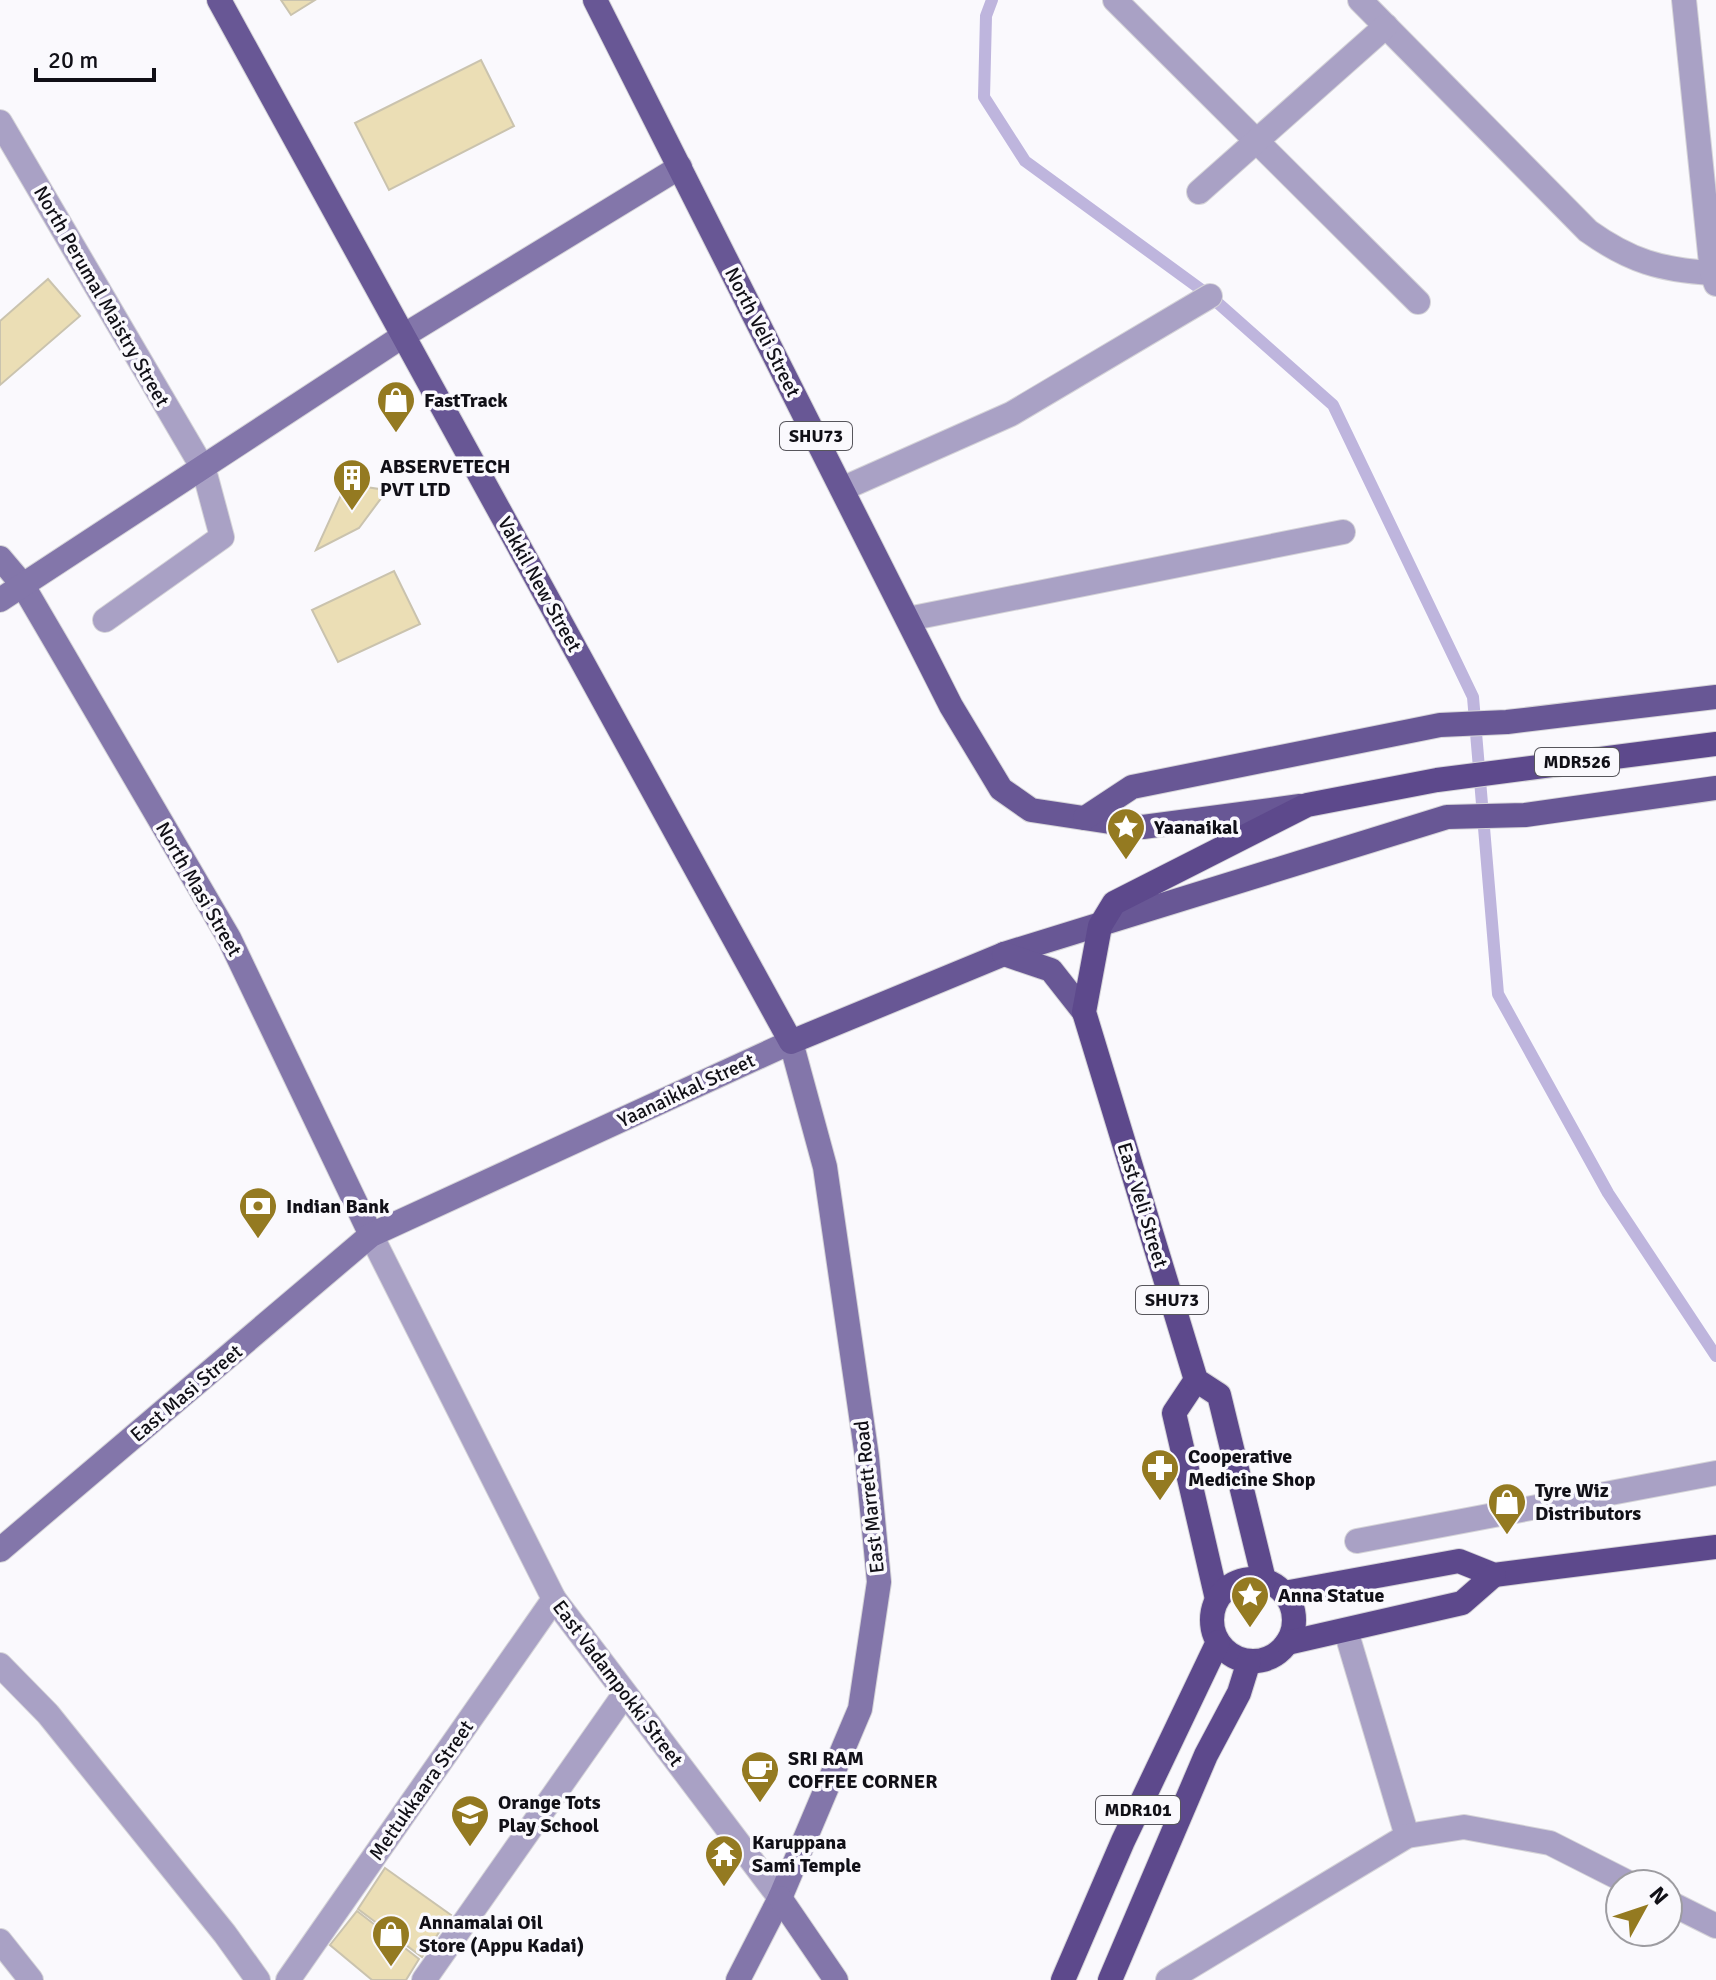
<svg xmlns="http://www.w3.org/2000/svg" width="1716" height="1980" font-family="Signika,sans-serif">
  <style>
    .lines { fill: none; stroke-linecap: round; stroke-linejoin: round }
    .stream { stroke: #beb5dd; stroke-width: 12 }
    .building { fill: #ebdeb5; stroke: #cac3ae; stroke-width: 2 }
    .minor-casing { stroke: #d5d4d8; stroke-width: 26 }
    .tertiary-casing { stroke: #d5d4d8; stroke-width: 26 }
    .secondary-casing { stroke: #d5d4d8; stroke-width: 26 }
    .primary-casing { stroke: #d5d4d8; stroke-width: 26 }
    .trunk-casing { stroke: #d5d4d8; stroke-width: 26 }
    .minor { stroke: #a9a1c5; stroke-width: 24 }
    .tertiary { stroke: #a9a1c5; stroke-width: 24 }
    .secondary { stroke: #8376aa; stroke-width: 24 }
    .primary { stroke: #685795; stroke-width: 24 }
    .trunk { stroke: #5d498c; stroke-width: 24 }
    .labels { text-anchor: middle; stroke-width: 7; stroke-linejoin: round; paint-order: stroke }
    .shield { fill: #faf9fd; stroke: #57565c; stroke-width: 2 }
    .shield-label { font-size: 18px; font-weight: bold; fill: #111017 }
    .street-label { font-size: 20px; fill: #111017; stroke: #faf9fd }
    .poi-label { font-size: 20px; font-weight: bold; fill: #111017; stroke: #faf9fd; text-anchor: start }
  </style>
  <rect width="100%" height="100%" fill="#faf9fd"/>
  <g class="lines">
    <polyline class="stream" points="992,0 986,16 984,97 1025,161 1210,296 1333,405 1473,697 1498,994 1608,1193 1716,1356"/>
  </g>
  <g class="building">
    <polygon points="281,0 315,0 291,15"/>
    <polygon points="481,60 514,126 389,190 355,123"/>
    <polygon points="48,279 80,316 0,385 0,321"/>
    <polygon points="346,484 379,489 382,497 359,528 316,550"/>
    <polygon points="394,571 420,624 338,662 312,610"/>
    <polygon points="385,1868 451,1915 422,1957 358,1909"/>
    <polygon points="357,1911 419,1959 406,1980 372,1980 330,1945"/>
  </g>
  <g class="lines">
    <defs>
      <g id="minor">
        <polyline points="1115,0 1418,302"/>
        <path d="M1360,0L1588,231C1630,261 1661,270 1712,273"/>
        <polyline points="1684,0 1712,273 1716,284"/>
        <polyline points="1199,192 1386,26"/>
        <polyline points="842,489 1011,414 1210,296"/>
        <polyline points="908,619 1343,532"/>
        <polyline points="105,620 222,537 204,470"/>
        <polyline points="1357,1541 1716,1473"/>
        <polyline points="1346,1631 1407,1836"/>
        <polyline points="0,1665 48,1714 225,1934 258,1980"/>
        <polyline points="1668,1902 1716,1926"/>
        <polyline points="0,1941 31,1980"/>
        <polyline points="288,1980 554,1599"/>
        <polyline points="424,1980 624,1695"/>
        <polyline points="1168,1980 1407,1836 1464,1827 1550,1843 1631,1884"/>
      </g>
      <g id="tertiary">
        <polyline points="0,122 204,470"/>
        <polyline points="371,1235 554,1599 780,1898"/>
      </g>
      <g id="secondary">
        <polyline points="0,558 22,584 229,938 371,1235"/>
        <polyline points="0,600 403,336 680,167"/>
        <polyline points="0,1550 371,1235 791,1042 825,1167 867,1457 879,1582 860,1709 780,1898 738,1980"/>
        <polyline points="780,1898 836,1980"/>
      </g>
      <g id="primary">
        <polyline points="219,0 791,1042 1004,954 1447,817 1525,815 1716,788"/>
        <polyline points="595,0 951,706 1001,789 1031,810 1143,827 1300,806"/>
        <polyline points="1085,818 1132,787 1440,725 1507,722 1716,697"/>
        <polyline points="1004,954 1051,970 1084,1012"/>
      </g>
      <g id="trunk">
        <polyline points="1196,1380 1174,1413 1217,1599"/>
        <circle cx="1253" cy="1620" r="41"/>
        <polyline points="1264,1580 1219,1395 1196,1380 1084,1012 1100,926 1114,903 1307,805 1437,780 1716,744"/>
        <polyline points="1284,1593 1459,1561 1494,1575 1716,1547"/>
        <polyline points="1287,1643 1462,1603 1494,1575"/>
        <polyline points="1063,1980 1123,1841 1218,1642"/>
        <polyline points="1110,1980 1206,1755 1239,1693 1249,1661"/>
      </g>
    </defs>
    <use href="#minor" class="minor-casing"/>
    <use href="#tertiary" class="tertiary-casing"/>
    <use href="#secondary" class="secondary-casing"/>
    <use href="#primary" class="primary-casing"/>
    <use href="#trunk" class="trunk-casing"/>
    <use href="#minor" class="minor"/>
    <use href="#tertiary" class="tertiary"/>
    <use href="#secondary" class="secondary"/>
    <use href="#primary" class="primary"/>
    <use href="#trunk" class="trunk"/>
  </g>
  <defs>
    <symbol id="shop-pin" viewBox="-11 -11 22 30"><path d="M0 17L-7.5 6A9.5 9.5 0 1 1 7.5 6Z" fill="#947a21" stroke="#faf9fd"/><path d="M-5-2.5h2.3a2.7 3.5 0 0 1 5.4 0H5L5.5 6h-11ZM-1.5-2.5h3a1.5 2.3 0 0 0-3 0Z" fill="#fff"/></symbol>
    <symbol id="building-pin" viewBox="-11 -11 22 30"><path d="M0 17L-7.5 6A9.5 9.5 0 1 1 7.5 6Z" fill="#947a21" stroke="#faf9fd"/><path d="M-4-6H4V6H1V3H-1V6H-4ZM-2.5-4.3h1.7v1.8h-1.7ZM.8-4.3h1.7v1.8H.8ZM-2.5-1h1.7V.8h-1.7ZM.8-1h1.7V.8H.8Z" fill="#fff"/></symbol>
    <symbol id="sight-pin" viewBox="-11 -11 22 30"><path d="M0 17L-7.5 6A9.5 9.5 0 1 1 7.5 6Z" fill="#947a21" stroke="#faf9fd"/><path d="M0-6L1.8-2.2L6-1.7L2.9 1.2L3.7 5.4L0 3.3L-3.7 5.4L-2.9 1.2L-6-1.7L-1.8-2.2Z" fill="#fff"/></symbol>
    <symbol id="bank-pin" viewBox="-11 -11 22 30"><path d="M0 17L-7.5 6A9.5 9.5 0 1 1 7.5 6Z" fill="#947a21" stroke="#faf9fd"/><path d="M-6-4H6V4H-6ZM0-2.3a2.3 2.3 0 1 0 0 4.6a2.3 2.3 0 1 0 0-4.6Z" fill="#fff"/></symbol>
    <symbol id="pharmacy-pin" viewBox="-11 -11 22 30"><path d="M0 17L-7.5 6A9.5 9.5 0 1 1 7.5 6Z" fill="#947a21" stroke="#faf9fd"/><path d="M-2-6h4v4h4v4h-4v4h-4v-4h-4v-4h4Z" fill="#fff"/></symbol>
    <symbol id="cafe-pin" viewBox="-11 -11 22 30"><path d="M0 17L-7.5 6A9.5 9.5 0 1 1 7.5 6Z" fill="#947a21" stroke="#faf9fd"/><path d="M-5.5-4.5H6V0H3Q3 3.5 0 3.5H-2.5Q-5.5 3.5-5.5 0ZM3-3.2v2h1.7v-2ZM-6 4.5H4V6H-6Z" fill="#fff"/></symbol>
    <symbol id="school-pin" viewBox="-11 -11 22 30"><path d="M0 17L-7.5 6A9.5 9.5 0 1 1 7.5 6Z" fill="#947a21" stroke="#faf9fd"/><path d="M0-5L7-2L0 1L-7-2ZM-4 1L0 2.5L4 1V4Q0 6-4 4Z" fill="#fff"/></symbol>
    <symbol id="temple-pin" viewBox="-11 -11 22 30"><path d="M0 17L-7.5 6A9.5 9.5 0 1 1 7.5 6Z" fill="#947a21" stroke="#faf9fd"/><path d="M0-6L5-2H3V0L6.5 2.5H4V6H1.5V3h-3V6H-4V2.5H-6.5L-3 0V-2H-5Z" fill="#fff"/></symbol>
  </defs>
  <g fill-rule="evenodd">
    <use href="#shop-pin" x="374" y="378" width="44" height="60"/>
    <use href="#building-pin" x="330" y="456" width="44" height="60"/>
    <use href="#sight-pin" x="1104" y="805" width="44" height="60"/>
    <use href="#bank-pin" x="236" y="1184" width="44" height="60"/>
    <use href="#pharmacy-pin" x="1138" y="1446" width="44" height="60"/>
    <use href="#shop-pin" x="1485" y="1480" width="44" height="60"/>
    <use href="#sight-pin" x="1228" y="1573" width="44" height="60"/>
    <use href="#cafe-pin" x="738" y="1748" width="44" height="60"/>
    <use href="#school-pin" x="448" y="1792" width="44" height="60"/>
    <use href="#temple-pin" x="702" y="1832" width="44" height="60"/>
    <use href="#shop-pin" x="369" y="1912" width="44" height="60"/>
  </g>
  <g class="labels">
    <g class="shield">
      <rect x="780" y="422" width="72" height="28" rx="6"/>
      <rect x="1535" y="748" width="84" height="28" rx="6"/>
      <rect x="1136" y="1286" width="72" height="28" rx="6"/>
      <rect x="1096" y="1796" width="84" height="28" rx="6"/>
    </g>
    <g class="shield-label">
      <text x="816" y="442">SHU73</text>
      <text x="1577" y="768">MDR526</text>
      <text x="1172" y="1306">SHU73</text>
      <text x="1138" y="1816">MDR101</text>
    </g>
    <g class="street-label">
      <text transform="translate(102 296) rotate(60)" y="7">North Perumal Maistry Street</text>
      <text transform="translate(763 332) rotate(63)" y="7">North Veli Street</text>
      <text transform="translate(540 584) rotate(61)" y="7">Vakkil New Street</text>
      <text transform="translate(199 889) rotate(60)" y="7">North Masi Street</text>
      <text transform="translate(686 1090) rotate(-25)" y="7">Yaanaikkal Street</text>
      <text transform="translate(1143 1205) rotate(73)" y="7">East Veli Street</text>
      <text transform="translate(186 1393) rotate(-40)" y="7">East Masi Street</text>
      <text transform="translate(869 1497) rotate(-96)" y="7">East Marrett Road</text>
      <text transform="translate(618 1683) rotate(53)" y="7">East Vadampokki Street</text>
      <text transform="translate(421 1790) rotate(-55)" y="7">Mettukkaara Street</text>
    </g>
    <g class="poi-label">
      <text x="424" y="407">FastTrack</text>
      <text x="380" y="473">ABSERVETECH<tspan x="380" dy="23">PVT LTD</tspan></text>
      <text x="1154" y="834">Yaanaikal</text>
      <text x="286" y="1213">Indian Bank</text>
      <text x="1188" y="1463">Cooperative<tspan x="1188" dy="23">Medicine Shop</tspan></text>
      <text x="1535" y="1497">Tyre Wiz<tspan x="1535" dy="23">Distributors</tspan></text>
      <text x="1278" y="1602">Anna Statue</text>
      <text x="788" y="1765">SRI RAM<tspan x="788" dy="23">COFFEE CORNER</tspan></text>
      <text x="498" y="1809">Orange Tots<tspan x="498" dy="23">Play School</tspan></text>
      <text x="752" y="1849">Karuppana<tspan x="752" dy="23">Sami Temple</tspan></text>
      <text x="419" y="1929">Annamalai Oil<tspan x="419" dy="23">Store (Appu Kadai)</tspan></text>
    </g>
  </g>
  <g transform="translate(1644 1908) rotate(50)"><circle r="38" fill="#faf9fd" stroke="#9d9ca1" stroke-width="2"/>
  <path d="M0-6L14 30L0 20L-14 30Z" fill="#947a21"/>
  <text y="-12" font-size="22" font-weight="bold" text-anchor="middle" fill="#111017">N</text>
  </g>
  <path d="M36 68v12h118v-12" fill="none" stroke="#111017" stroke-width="4"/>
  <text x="48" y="68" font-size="24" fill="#111017" stroke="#faf9fd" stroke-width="6" paint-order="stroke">20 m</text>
</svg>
